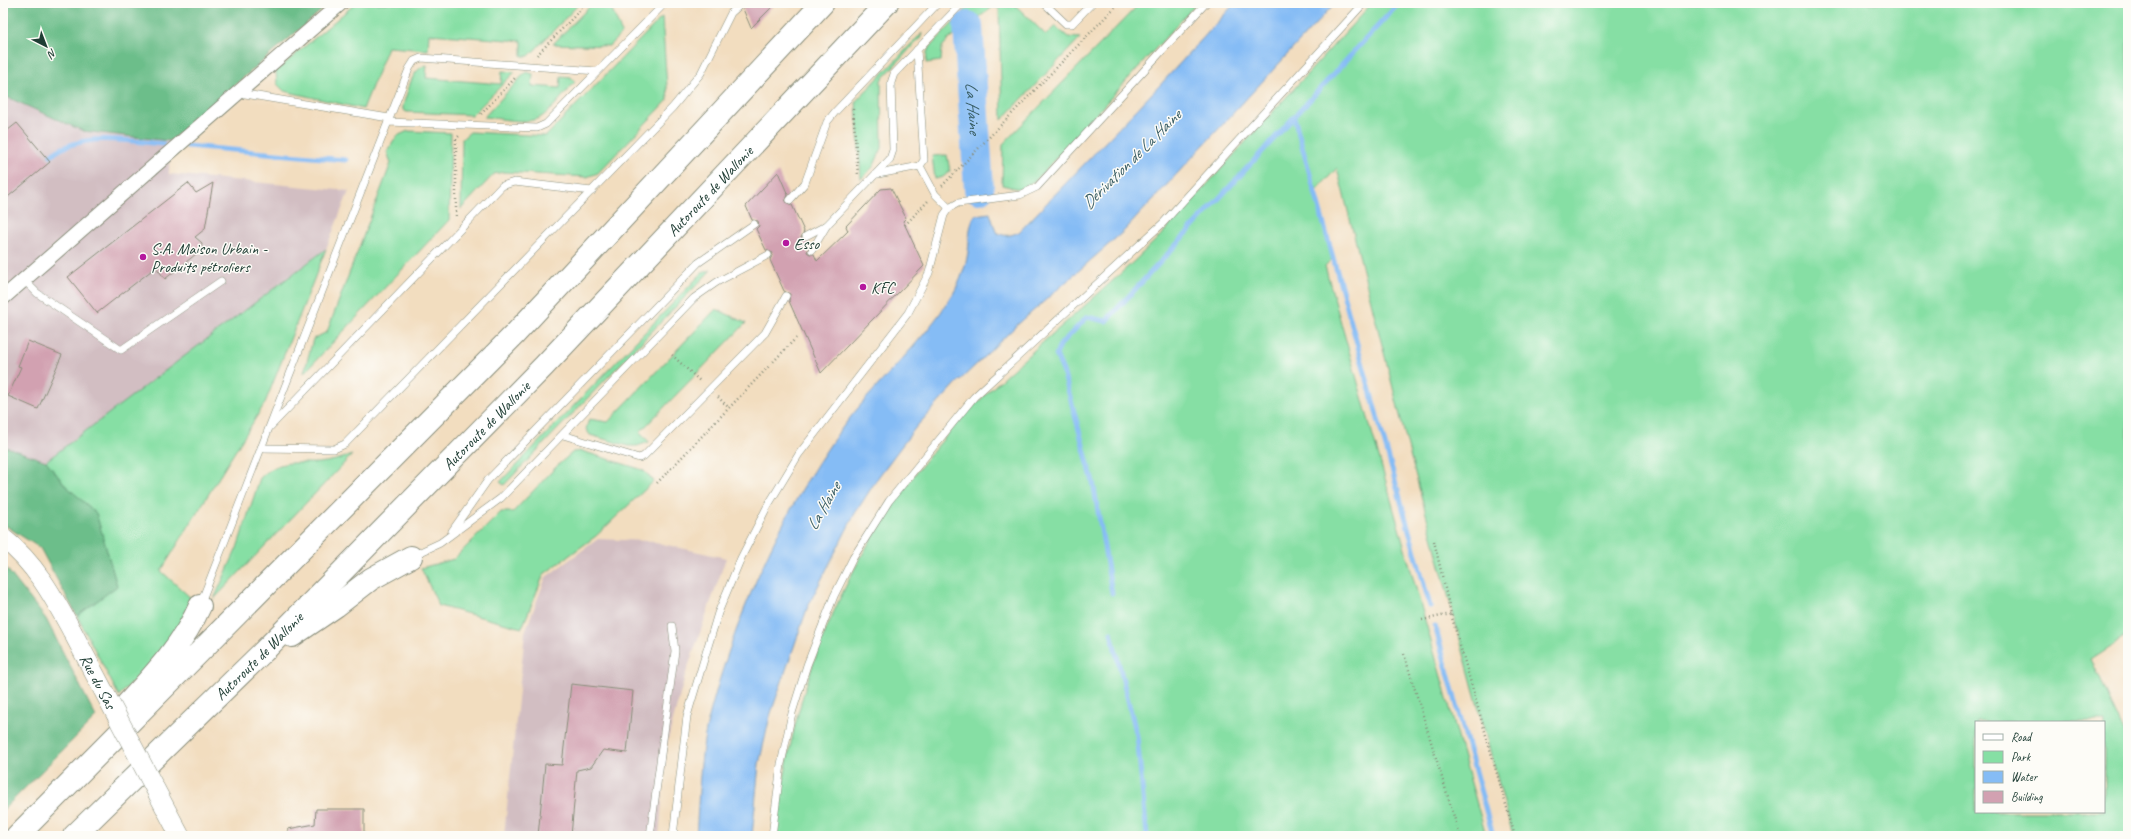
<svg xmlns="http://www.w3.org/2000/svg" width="2131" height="839" font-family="Caveat,sans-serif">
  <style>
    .industrial { fill: #d2bec2 }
    .green { fill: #86dfa4; stroke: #528e6c; fill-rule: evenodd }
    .forest { fill: #6cbe8a; stroke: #467e5f }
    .water { fill: #85bcf5; stroke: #527c94 }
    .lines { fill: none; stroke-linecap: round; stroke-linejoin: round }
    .stream { stroke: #85bcf5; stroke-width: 5 }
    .river { stroke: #85bcf5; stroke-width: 30 }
    .building { fill: #d2a1b1 }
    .lane-casing { stroke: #888d7a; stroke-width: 8 }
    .street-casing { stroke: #888d7a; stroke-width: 16 }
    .secondary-casing { stroke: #888d7a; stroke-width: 20 }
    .highway-casing { stroke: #888d7a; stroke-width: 24 }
    .path { stroke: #888d7a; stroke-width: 2.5; stroke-dasharray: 1 3; stroke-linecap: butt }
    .lane { stroke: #fff; stroke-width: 7 }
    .street { stroke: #fff; stroke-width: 14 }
    .secondary { stroke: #fff; stroke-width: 19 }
    .highway { stroke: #fff; stroke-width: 22 }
    .secondary-bridge-casing { stroke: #888d7a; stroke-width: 20; stroke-linecap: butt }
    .secondary-bridge { stroke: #fff; stroke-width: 19 }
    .poi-dot { fill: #b5179e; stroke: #fdfcf7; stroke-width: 1.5 }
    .labels { text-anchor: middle; stroke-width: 3; stroke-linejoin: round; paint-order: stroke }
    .street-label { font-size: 16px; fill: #1f3d34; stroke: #fdfcf7 }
    .poi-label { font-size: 16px; fill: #1f3d34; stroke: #fdfcf7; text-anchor: start }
    .water-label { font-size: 17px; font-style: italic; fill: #385d64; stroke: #fdfcf7 }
  </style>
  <rect width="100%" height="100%" fill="#fdfcf7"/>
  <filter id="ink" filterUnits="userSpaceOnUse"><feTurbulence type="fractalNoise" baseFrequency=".025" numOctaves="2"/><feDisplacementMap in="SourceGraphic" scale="8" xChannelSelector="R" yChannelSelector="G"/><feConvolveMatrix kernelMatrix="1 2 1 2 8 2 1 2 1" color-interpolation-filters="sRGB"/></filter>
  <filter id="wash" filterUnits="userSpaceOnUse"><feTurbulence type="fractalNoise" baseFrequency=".012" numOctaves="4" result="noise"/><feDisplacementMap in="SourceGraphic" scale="16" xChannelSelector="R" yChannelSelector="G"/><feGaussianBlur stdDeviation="0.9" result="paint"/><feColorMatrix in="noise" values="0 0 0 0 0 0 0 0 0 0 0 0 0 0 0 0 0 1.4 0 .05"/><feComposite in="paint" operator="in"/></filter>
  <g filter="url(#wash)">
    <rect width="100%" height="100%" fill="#f2ddbf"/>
    <g class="industrial">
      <polygon points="7,97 86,131 170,141 169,174 349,191 326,249 46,461 3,446 3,101"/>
      <polygon points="598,539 649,541 726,558 685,676 667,743 659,836 504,836 525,632 546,577"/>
    </g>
    <g class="green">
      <polygon points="356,3 580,3 529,56 522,56 522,41 429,34 428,50 388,47 363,109 284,91 277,84 276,71"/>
      <polygon points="593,3 609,3 622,33 609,46 553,44"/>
      <polygon points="972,3 1013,3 1046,35 1055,26 1068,37 1080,38 1002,120 999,8 993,7 948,40 942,47 941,61 926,63 927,52 931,46"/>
      <polygon points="1140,3 1197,3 1036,180 1019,189 1002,185 1003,144"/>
      <path d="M1372,3H2128V635L2091,659L2128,740V836H1513L1408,447L1337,168L1315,192L1333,258L1325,266L1486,836H777C791,668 863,515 983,397C1040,342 1103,293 1159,237C1183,212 1206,185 1230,159C1277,107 1325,55 1372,3ZM1976,722H2104V812H1976Z"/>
      <polygon points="662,17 668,100 598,173 587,177 504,172 494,174 461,209 462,139 470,132 546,136"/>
      <polygon points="922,33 921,37 881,80 882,148 873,167 861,179 856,101"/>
      <path d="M427,65L426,78L501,84L502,71L515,72L472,115L407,112L403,110V105C408,93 411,68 427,65Z"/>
      <path d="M526,72L533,74L532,86L560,88L561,76L571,77L575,82C566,91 549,115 537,119C522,124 500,118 484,117Z"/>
      <polygon points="408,131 451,133 449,220 304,373 313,339 327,332 391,163 387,152 397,136"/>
      <polygon points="947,155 950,171 943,177 935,179 932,156"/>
      <polygon points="326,249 265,403 161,571 192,599 177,629 155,658 119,696 77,616 117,586 96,513 65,485 46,461"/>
      <polygon points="711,270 504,485 500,482 702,273"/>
      <polygon points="716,309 746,323 640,432 649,442 637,446 628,446 590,435 586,429 589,419 608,422"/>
      <polygon points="582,451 643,470 654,481 596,536 544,574 522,628 439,606 421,568 454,559 501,512 513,512 559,464 573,452"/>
      <path d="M352,455L214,599L237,548L260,478C281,458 293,464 318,463C330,462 340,459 352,455Z"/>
    </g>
    <g class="forest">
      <polygon points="3,3 330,3 170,141 83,131 7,97 3,101"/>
      <polygon points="3,446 46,461 65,485 96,513 117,586 77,616 40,548 3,524"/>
      <polygon points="3,564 46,619 96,717 3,810"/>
    </g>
    <path class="water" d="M1235,3H1335L1125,230L1016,326L956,384L916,427L879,476L854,515L808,606L770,716L759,764L752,836H696C699,800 699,760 707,725C732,624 779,516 839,432C874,384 922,345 953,294C960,282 966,266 968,252C970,238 968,227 975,215L990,213L996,232C1004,237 1010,236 1019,232L1161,84Z"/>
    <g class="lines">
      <g class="stream">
        <polyline points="1399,3 1294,117 1430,606"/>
        <polyline points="187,146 346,160"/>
        <path d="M51,155C84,131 125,141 163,144"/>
        <polyline points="1112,593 1093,482 1063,371 1056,355 1060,345 1087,317 1106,321 1294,117"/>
        <polyline points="1435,626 1493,836"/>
        <polyline points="1111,633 1137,736 1147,836"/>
      </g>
      <path class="river" id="s1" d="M968,26L979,189"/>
    </g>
    <g id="blocks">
      <g class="building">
        <polygon points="746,3 776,3 751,28 743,9"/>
        <polygon points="17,123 50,162 3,201 3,134"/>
        <polygon points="778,172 788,195 785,202 792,205 804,231 801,238 808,240 810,244 807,252 810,254 814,254 817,261 848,231 846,226 881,189 891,188 906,218 903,221 924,266 821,373 789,301 790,294 784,291 770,260 773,253 766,250 756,229 759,226 758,221 752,220 746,206"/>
        <polygon points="188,183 196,193 213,183 205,229 195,237 202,243 201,250 165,279 156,267 97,313 68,277"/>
        <polygon points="28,341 62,355 38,409 8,396 21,367 18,366"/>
        <polygon points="571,684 633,691 627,753 603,750 591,767 577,770 571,836 538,836 545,764 562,765"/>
        <polygon points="316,809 364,809 364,836 288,836 288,829 315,824"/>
      </g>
    </g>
  </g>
  <g filter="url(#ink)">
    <use href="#blocks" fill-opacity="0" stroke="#888d7a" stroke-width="1"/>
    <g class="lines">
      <defs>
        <g id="lane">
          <polyline points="1044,3 1066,24 1072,24 1092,3"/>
          <polyline points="239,93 389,118"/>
          <polyline points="388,122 409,69 414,61 421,58 597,71"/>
          <polyline points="920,166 935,194 949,208"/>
          <polyline points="878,174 920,166 924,160 917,50"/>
          <polyline points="790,200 805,183 827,122 835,112 938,3"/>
          <polyline points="806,236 827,225"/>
          <polyline points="812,250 827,225 890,159 893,150 891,83 894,74 962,3"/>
          <polyline points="25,281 37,293 121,350 221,281"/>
          <polyline points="270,427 502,186 514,182 592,191"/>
          <polyline points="563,435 639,458 644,456 765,333 786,296"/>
          <polyline points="261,448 334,449 345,444 673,107 701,73 731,13 741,4"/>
          <polyline points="452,531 488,480 698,263 754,224"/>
          <polyline points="412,556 440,543 501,498 694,298 717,282 768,255"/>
          <polyline points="200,605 388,122 537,128 546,124 665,3"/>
          <polyline points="650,836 675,651 672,626"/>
          <polyline points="673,836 687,716 718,613 741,558 767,507 799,454 908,313 929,273 944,215 949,208 958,203 1020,195 1037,187 1206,3"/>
          <polyline points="772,836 781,764 792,713 807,665 834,596 853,558 889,501 974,397 1163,223 1364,3"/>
        </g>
        <polyline id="street" points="3,298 341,3"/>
        <path id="secondary" d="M3,538C35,563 53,596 72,631"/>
        <g id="highway">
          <polyline points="292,636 336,606 371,579 411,557"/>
          <path d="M118,714C148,681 182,647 200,606"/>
          <polyline points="17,836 514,335 823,3"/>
          <path id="s2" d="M74,836L263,652L544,366L887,3"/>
        </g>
      </defs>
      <use href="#lane" class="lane-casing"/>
      <use href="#street" class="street-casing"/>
      <use href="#secondary" class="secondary-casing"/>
      <use href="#highway" class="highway-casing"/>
      <g class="path">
        <polyline points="537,55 587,3"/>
        <polyline points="853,109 858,175"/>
        <polyline points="481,114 516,77"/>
        <polyline points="942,186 1119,3"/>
        <polyline points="456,216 456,139 459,136"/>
        <polyline points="905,225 928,201"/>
        <polyline points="672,355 701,382"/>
        <polyline points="718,397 729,408"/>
        <polyline points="657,483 796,338"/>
        <polyline points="1434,541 1451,614 1515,836"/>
        <polyline points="1422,620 1451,614"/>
        <polyline points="1404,654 1460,836"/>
      </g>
      <use href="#lane" class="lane"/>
      <use href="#street" class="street"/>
      <use href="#secondary" class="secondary"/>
      <use href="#highway" class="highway"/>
      <defs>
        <g id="secondary-bridge">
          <path id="s3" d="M72,631L180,836"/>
        </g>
      </defs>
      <use href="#secondary-bridge" class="secondary-bridge-casing"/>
      <use href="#secondary-bridge" class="secondary-bridge"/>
    </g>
  </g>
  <g class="poi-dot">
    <circle cx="786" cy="243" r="4"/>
    <circle cx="143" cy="257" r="4"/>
    <circle cx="863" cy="287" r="4"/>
  </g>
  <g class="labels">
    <g class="street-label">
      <text dy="6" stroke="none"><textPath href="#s2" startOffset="906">Autoroute de Wallonie</textPath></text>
      <text dy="6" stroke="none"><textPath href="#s2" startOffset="582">Autoroute de Wallonie</textPath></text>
      <text dy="6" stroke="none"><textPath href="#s2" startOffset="258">Autoroute de Wallonie</textPath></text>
      <text dy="6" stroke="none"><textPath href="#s3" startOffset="57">Rue du Sas</textPath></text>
    </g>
    <g class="poi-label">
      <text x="794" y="249">Esso</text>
      <text x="151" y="254">S.A. Maison Urbain -<tspan x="151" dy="18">Produits pétroliers</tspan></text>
      <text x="871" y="293">KFC</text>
    </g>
    <g class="water-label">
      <text dy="6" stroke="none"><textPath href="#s1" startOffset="82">La Haine</textPath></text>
      <text transform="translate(1131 159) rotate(-45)" y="6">Dérivation de La Haine</text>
      <text transform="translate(823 506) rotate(-60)" y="6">La Haine</text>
    </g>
  </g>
  <rect width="2131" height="839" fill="none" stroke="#fdfcf7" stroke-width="16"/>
  <rect x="1975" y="721" width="130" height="92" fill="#fdfcf7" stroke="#a4b0a9"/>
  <rect x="1983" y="734" width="20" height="6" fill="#ffffff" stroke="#a4b0a9"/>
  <text x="2011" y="741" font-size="12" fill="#1f3d34">Road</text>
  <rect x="1983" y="751" width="20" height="12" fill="#86dfa4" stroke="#a4b0a9"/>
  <text x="2011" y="761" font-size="12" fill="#1f3d34">Park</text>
  <rect x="1983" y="771" width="20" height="12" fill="#85bcf5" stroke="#a4b0a9"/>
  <text x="2011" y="781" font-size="12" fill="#1f3d34">Water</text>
  <rect x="1983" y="791" width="20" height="12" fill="#d2a1b1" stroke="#a4b0a9"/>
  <text x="2011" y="801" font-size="12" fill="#1f3d34">Building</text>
  <g transform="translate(46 46) rotate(138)" stroke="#fdfcf7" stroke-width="3" paint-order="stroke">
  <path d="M0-3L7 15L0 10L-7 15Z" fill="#1f3d34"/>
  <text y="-6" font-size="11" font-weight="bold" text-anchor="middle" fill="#1f3d34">N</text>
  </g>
</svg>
